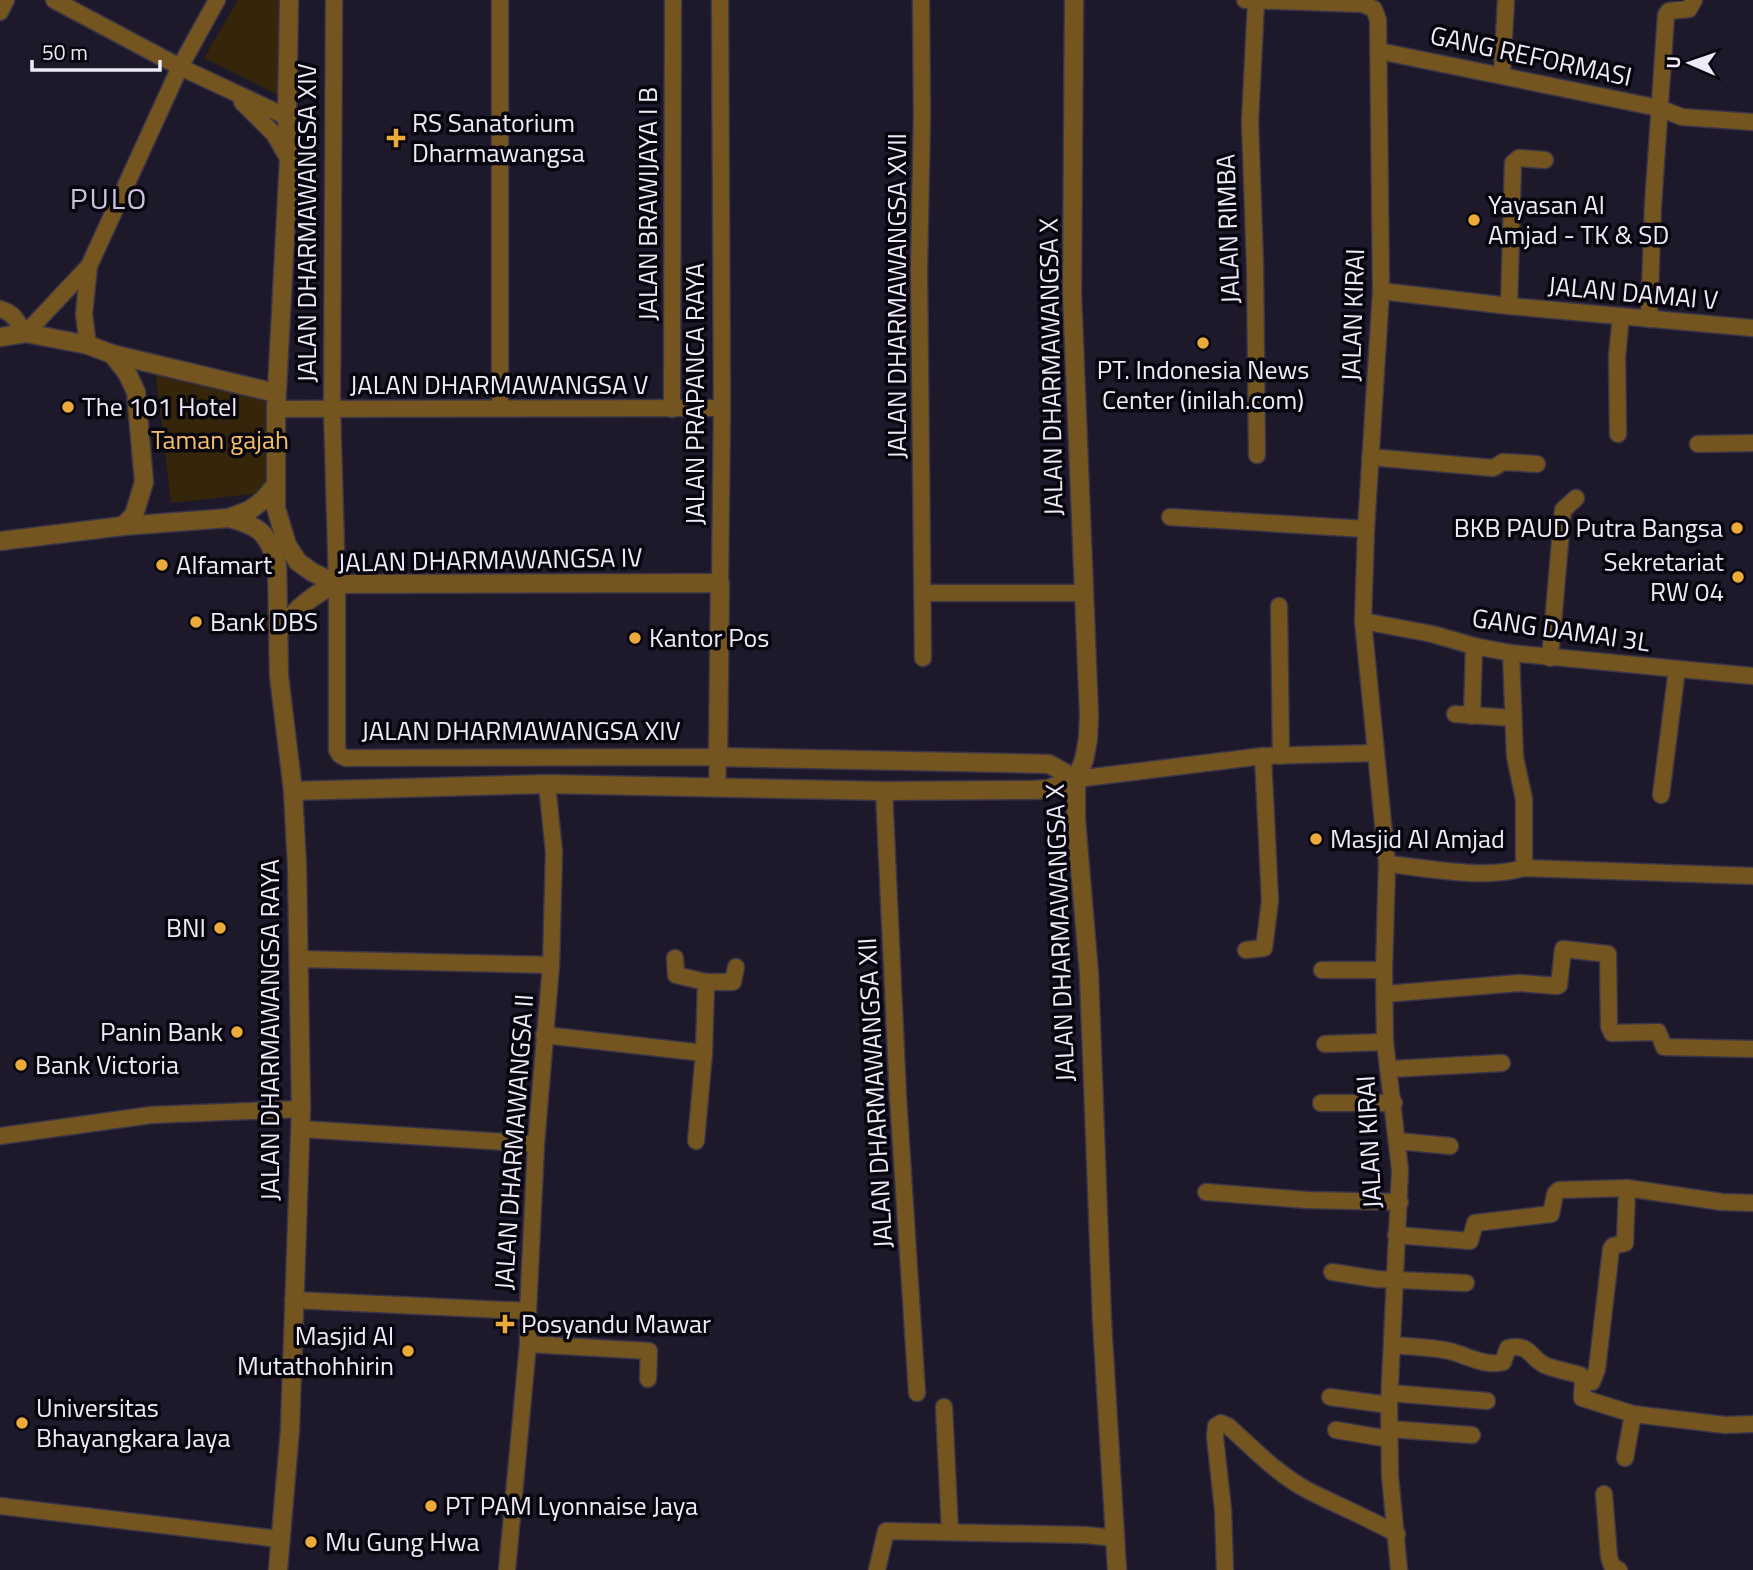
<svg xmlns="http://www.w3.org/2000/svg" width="1753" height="1570" font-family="'Titillium Web',sans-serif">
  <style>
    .green { fill: #34250b }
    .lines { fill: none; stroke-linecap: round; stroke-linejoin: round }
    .minor-casing { stroke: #3b3548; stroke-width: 19 }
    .tertiary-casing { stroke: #3b3548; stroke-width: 21 }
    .minor { stroke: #74541f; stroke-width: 16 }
    .tertiary { stroke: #74541f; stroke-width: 18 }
    .poi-dot { fill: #ebaa39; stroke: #07050d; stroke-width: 2.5 }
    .labels { text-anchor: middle; stroke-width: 7; stroke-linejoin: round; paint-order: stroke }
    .street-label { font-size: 26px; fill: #eeeaf8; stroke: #07050d }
    .poi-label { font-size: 26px; fill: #eeeaf8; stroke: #07050d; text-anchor: start }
    .park-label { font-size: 26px; fill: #f5bf6b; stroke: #07050d }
    .quarter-label { font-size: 30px; letter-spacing: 2px; fill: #cbc3de; stroke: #07050d }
  </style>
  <rect width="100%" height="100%" fill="#1e182b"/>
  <g class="green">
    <polygon points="238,0 287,0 286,99 204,58"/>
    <polygon points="154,361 280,399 279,491 171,503"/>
  </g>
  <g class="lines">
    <defs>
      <g id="minor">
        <polyline points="54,0 180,67 287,117"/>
        <polyline points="334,0 332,409 337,584 337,750 340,755 346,758 718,757 717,787"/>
        <polyline points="720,0 722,408 720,583"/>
        <polyline points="921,0 922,115 919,270 923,658"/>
        <polyline points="1245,0 1363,4 1374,9 1378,20 1381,291 1366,529 1363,621 1387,864 1384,970 1385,1042 1400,1170 1389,1405 1390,1476 1399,1570"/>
        <polyline points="1256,2 1250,121 1255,266 1257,455"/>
        <polyline points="0,12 6,0"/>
        <polyline points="1379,51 1659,108 1682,117 1753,122"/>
        <polyline points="1502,74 1506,0"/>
        <polyline points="242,102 274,134 289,160"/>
        <polyline points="1381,291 1509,306 1753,328"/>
        <polyline points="1509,306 1513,163 1519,158 1545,160"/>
        <path d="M0,309C12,312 19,321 22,333"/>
        <polyline points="1649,319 1653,205 1666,15 1669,11 1689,9 1694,0"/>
        <polyline points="26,333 89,266 180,67 217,0"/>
        <polyline points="88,345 84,314 89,266"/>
        <polyline points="500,408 500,0"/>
        <polyline points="276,409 722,408"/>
        <polyline points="672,409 673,0"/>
        <polyline points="1618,434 1617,356 1621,316"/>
        <polyline points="1698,444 1753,443"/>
        <polyline points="1370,457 1493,468 1503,462 1537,464"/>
        <polyline points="1170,517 1366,529"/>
        <polyline points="923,593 1084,593"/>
        <polyline points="1279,606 1281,756"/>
        <polyline points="1363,621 1432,634 1474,646 1511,653 1753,676"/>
        <polyline points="1511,653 1515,757 1524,799 1524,868"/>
        <polyline points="1550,658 1562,519 1563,510 1576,498"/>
        <polyline points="1455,714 1512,718"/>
        <polyline points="1472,716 1474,646"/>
        <polyline points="1076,779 1263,756 1375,753"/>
        <polyline points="884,791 898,1097 917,1393"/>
        <polyline points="1661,795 1677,669"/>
        <path d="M1387,864C1429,868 1484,880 1524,868L1753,876"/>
        <polyline points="1246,950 1264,948 1270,901 1263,756"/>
        <polyline points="675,958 676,975 706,982 704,1053 696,1141"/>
        <polyline points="299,959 551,965"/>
        <polyline points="1322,970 1384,970"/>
        <polyline points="706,982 733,982 736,967"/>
        <polyline points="1385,994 1519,983 1557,986 1559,985 1563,949 1608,954 1609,1026 1612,1033 1658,1032 1664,1047 1753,1049"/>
        <polyline points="544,1035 704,1053"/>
        <polyline points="1325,1044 1385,1042"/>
        <polyline points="1390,1069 1502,1063"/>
        <polyline points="1321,1103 1394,1103"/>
        <polyline points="301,1129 536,1144"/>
        <polyline points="0,1136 151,1115 301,1109"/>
        <polyline points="1397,1141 1450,1146"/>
        <polyline points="1206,1192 1307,1200 1400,1202"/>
        <polyline points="1396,1235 1470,1241 1475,1223 1551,1214 1555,1194 1559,1190 1627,1188 1722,1202 1753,1203"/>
        <polyline points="1332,1272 1376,1279 1466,1283"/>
        <polyline points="293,1300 528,1311"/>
        <polyline points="528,1344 649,1351 648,1379"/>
        <path d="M1393,1345C1412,1347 1431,1347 1449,1351C1466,1355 1485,1367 1503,1362L1508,1348C1532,1343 1530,1360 1547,1366C1558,1370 1569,1372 1580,1375L1583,1382L1582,1398L1633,1414L1725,1425L1753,1424"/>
        <polyline points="1583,1382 1592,1382 1597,1369 1611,1249 1613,1246 1625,1243 1627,1188"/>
        <polyline points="1390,1393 1487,1401"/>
        <polyline points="1330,1397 1389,1405"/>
        <polyline points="944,1407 950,1532"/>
        <polyline points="1389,1429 1472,1435"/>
        <polyline points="1336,1430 1389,1439"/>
        <polyline points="1625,1458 1633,1414"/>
        <polyline points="1604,1494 1609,1557 1612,1566 1619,1570"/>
        <polyline points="0,1506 279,1539"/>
        <polyline points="507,1570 528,1344 528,1311 536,1144 551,965 554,852 547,784"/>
        <polyline points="877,1570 886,1531 1085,1535 1115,1538"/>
        <path d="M1225,1570L1223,1510L1215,1437L1216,1426L1221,1423L1228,1426C1254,1449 1278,1475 1309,1491C1339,1506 1368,1518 1397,1534"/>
      </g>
      <g id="tertiary">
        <polyline points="289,0 287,117 289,160 276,409 276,508 287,545 298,562 312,572 337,584"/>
        <polyline points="1074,0 1072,294 1089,715 1088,739 1084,760 1076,779 1076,820 1089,974 1102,1321 1117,1570"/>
        <polyline points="0,337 26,333 88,345 112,354 276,393"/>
        <polyline points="112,354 127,373 136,392 144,482 134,515 123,526"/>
        <path d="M229,518C260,526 268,533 277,564L279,676L293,791L297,867L301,1109L290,1429L278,1570"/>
        <polyline points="0,541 123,526 229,518 250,510 263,500 275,486"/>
        <path d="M278,632C295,611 311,594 337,584L720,583L718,757L1049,764L1076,779"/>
        <polyline points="293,791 547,784 884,791 1032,790 1048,789 1076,779"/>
      </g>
    </defs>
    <use href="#minor" class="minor-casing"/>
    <use href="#tertiary" class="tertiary-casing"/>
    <use href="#minor" class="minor"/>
    <use href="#tertiary" class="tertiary"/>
  </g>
  <g class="poi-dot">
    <path d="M392.5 127.5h7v7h7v7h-7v7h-7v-7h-7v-7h7z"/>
    <circle cx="1474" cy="220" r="7"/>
    <circle cx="1203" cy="343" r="7"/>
    <circle cx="68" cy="407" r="7"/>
    <circle cx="1737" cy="528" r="7"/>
    <circle cx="162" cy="565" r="7"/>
    <circle cx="1738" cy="577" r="7"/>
    <circle cx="196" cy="622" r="7"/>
    <circle cx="635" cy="638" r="7"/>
    <circle cx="1316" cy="839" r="7"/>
    <circle cx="220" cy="928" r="7"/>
    <circle cx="237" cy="1032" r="7"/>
    <circle cx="21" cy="1065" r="7"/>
    <path d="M501.5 1313.5h7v7h7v7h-7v7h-7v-7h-7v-7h7z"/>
    <circle cx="408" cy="1351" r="7"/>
    <circle cx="22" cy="1423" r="7"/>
    <circle cx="431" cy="1506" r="7"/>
    <circle cx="311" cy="1542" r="7"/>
  </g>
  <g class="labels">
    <g class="street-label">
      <text transform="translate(1531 56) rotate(12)" y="9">GANG REFORMASI</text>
      <text transform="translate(648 204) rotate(-90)" y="9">JALAN BRAWIJAYA I B</text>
      <text transform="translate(307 223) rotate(-90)" y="9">JALAN DHARMAWANGSA XIV</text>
      <text transform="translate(1228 229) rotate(-92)" y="9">JALAN RIMBA</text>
      <text transform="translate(1633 293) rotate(5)" y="9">JALAN DAMAI V</text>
      <text transform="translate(897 296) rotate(-90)" y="9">JALAN DHARMAWANGSA XVII</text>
      <text transform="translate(1353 315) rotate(-88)" y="9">JALAN KIRAI</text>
      <text transform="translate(1051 367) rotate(-91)" y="9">JALAN DHARMAWANGSA X</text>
      <text x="499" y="394">JALAN DHARMAWANGSA V</text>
      <text transform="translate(695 394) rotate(-90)" y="9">JALAN PRAPANCA RAYA</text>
      <text transform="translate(490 560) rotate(-1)" y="9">JALAN DHARMAWANGSA IV</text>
      <text transform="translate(1561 630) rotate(8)" y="9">GANG DAMAI 3L</text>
      <text x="521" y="740">JALAN DHARMAWANGSA XIV</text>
      <text transform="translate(1060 933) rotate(-92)" y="9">JALAN DHARMAWANGSA X</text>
      <text transform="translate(270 1030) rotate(-90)" y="9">JALAN DHARMAWANGSA RAYA</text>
      <text transform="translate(875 1093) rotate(-93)" y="9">JALAN DHARMAWANGSA XII</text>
      <text transform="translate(514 1142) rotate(-86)" y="9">JALAN DHARMAWANGSA II</text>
      <text transform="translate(1369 1142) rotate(-93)" y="9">JALAN KIRAI</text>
    </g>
    <g class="poi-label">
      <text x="412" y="132">RS Sanatorium<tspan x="412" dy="30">Dharmawangsa</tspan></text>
      <text x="1488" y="214">Yayasan Al<tspan x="1488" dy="30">Amjad - TK &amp; SD</tspan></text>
      <text x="1203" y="379" text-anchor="middle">PT. Indonesia News<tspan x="1203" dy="30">Center (inilah.com)</tspan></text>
      <text x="82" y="416">The 101 Hotel</text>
      <text x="1723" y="537" text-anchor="end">BKB PAUD Putra Bangsa</text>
      <text x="1724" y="571" text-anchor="end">Sekretariat<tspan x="1724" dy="30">RW 04</tspan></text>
      <text x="176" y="574">Alfamart</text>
      <text x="210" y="631">Bank DBS</text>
      <text x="649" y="647">Kantor Pos</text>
      <text x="1330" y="848">Masjid Al Amjad</text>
      <text x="206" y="937" text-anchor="end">BNI</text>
      <text x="223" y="1041" text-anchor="end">Panin Bank</text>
      <text x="35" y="1074">Bank Victoria</text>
      <text x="521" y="1333">Posyandu Mawar</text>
      <text x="394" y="1345" text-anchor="end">Masjid Al<tspan x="394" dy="30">Mutathohhirin</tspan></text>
      <text x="36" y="1417">Universitas<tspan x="36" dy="30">Bhayangkara Jaya</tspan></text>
      <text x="445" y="1515">PT PAM Lyonnaise Jaya</text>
      <text x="325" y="1551">Mu Gung Hwa</text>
    </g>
    <g class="park-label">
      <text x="220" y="449">Taman gajah</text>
    </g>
    <g class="quarter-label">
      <text x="109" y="209">PULO</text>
    </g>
  </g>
  <g transform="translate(1690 63) rotate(272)" stroke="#07050d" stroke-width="5" paint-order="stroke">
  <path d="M0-5L12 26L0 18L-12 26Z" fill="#eeeaf8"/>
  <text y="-10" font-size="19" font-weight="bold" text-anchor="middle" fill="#eeeaf8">U</text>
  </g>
  <path d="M32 60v10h128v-10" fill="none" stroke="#eeeaf8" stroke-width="3.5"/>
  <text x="42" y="60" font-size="21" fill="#eeeaf8" stroke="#07050d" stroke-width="5" paint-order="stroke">50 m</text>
</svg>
